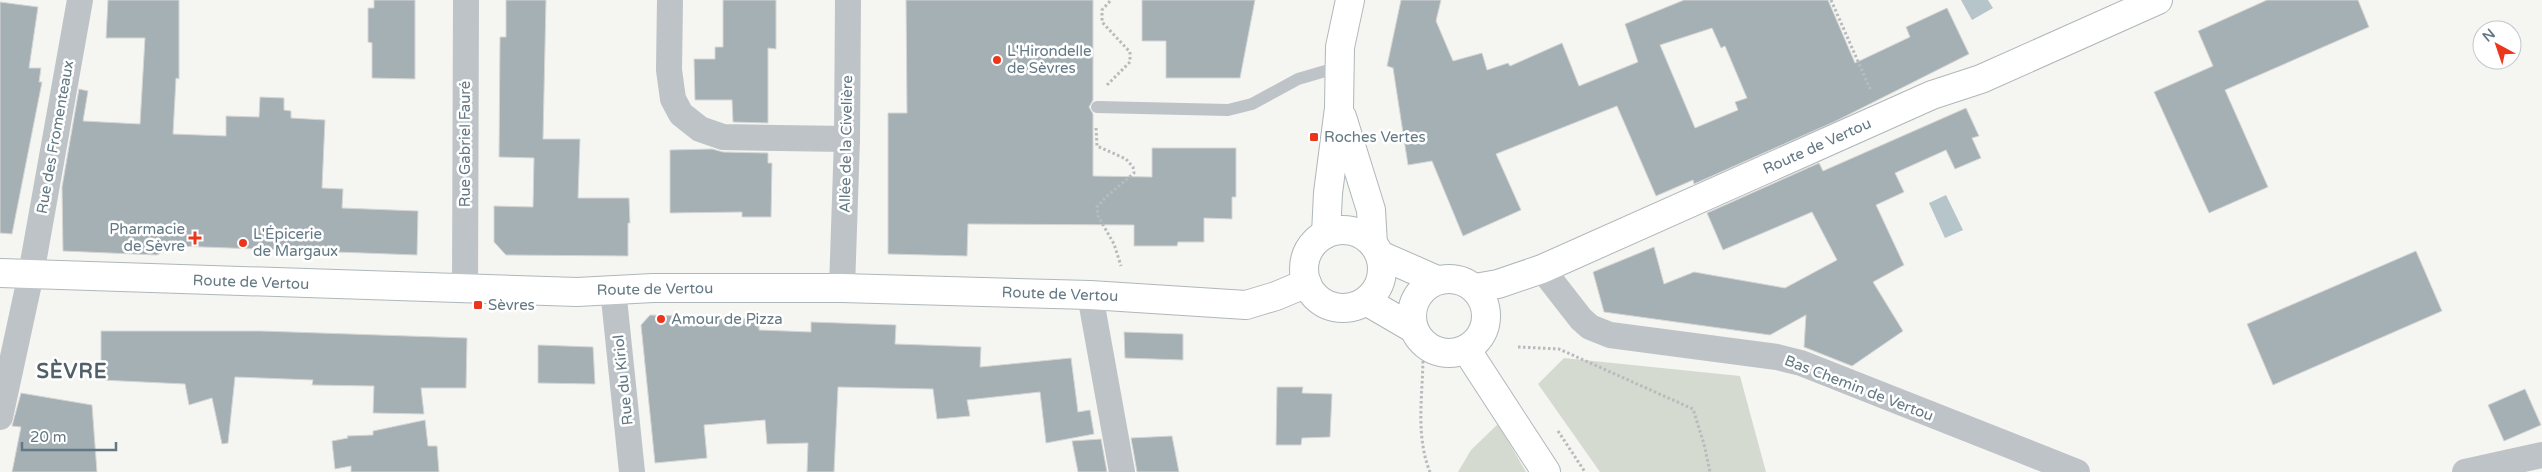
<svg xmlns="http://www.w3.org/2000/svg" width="2542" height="472" font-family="'Varela Round',sans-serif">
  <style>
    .green { fill: #d5dad0 }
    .water { fill: #b6c5c9 }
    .building { fill: #a5b0b5; stroke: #d6d6d4; fill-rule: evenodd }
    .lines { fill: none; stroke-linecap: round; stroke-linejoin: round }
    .secondary-casing { stroke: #afb7bb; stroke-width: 30 }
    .path { stroke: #b7bbbd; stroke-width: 3; stroke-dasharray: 2.5 2.5; stroke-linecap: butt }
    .lane { stroke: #bdc3c6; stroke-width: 12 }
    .street { stroke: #bdc3c6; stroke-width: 26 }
    .secondary { stroke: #fff; stroke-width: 28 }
    .poi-dot { fill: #ec351a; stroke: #fff; stroke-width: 2 }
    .labels { text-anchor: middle; stroke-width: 5; stroke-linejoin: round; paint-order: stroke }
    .poi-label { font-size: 15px; fill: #627884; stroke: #fff; text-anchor: start }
    .street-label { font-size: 15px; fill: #627884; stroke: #fff }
    .district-label { font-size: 20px; font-weight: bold; letter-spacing: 1px; fill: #516068; stroke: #fff }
  </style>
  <rect width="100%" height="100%" fill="#f5f5f1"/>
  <g class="green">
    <polygon points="1564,358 1740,376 1766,472 1600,472 1538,384"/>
    <polygon points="1498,424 1526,472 1458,472 1471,450"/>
  </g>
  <g class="water">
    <polygon points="1961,0 1988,0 1993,8 1972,20"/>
    <polygon points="1946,195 1963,230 1945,238 1929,203"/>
  </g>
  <g class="building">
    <polygon points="108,0 179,0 179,79 176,78 173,134 226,136 226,116 259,117 260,97 284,98 284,110 291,111 291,118 325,120 322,188 343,189 342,208 418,211 417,255 176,246 157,255 63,251 62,187 79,89 88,91 83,121 140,124 145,38 106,38"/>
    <polygon points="374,0 415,0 415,79 372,78 372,43 368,42 368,8 374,8"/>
    <polygon points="506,0 546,0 543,139 580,139 578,198 629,198 630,223 628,223 628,256 506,255 494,242 494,206 533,207 534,158 499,157 500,37 506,37"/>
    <polygon points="723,0 776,0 776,49 768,48 768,123 733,122 732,100 695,100 694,59 715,59 715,47 723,47"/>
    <polygon points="906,0 1093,0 1093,100 1089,107 1093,114 1093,176 1152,177 1152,148 1236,148 1236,197 1232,197 1232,219 1204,218 1204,242 1178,242 1177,246 1134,246 1134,225 968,224 967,256 888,254 888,113 907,113"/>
    <polygon points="1142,0 1255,0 1240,78 1166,78 1166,41 1142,41"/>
    <path d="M1401,0H1441L1436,21L1453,61L1482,53L1487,70L1508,63L1510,66L1562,43L1579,86L1638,62L1625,24L1684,0H1828L1855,63L1910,37L1906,27L1947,8L1969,54L1836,121L1694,184L1693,180L1656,196L1617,106L1496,154L1521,210L1463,236L1432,161L1408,165L1393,68L1387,66ZM1712,28L1721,48L1725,46L1747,98L1735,102L1738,110L1695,128L1660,45Z"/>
    <polygon points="2267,0 2358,0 2369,27 2225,90 2268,187 2209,213 2154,92 2213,66 2198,31"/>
    <polygon points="0,2 38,7 29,68 41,68 39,82 42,82 12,234 0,233"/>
    <polygon points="1966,108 1979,136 1972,138 1981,158 1955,169 1946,150 1895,173 1904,192 1876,205 1904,265 1873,282 1903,331 1852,366 1804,347 1806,315 1770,335 1604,312 1593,272 1654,247 1664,284 1694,272 1785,288 1837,260 1812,212 1723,250 1707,213 1819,163 1823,171"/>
    <polygon points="712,149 723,152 768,153 768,163 772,163 771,217 742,217 742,212 670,213 670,150"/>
    <polygon points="2416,251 2442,311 2273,385 2247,324"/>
    <polygon points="650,315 759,319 759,330 811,332 811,322 896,325 895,344 981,347 980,367 1071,358 1078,412 1090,410 1094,434 1046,443 1040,392 967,400 970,416 937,419 933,389 838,387 834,472 807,472 808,443 767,444 765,420 704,425 707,458 655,463 641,325"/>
    <polygon points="101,331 261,331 467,338 466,388 421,388 424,414 373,413 374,386 312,385 313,380 235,377 228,443 222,444 212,398 189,405 185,384 101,380"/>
    <polygon points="1124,332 1183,334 1183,360 1125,358"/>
    <polygon points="538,345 593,347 595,384 538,383"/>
    <polygon points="1277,387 1303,387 1302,393 1332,394 1330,437 1302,438 1301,445 1276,445"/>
    <polygon points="2525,389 2541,425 2504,441 2488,405"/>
    <polygon points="21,393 92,405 97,472 12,472 21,427 12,426"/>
    <polygon points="425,420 428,446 437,446 439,472 351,472 351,466 335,469 332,441 348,438 347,436 373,435 373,431"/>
    <polygon points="1172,436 1179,472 1137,472 1131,438"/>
    <polygon points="1101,439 1107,472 1078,472 1072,441"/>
  </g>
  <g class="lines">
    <defs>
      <g id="secondary">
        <polyline points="1342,117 1371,210 1373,244"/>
        <circle cx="1343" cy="269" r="39"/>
        <polyline points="1326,234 1328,193 1339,108 1340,47 1350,0"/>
        <polyline points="1380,255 1437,280"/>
        <polyline points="0,273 577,292 653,288 842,288 1090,295 1246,305 1276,296 1307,283"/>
        <circle cx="1449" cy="316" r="37"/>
        <polyline points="1475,288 1498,284 1542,269 1932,95 1981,79 2158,0"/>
        <polyline points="1366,301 1414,329"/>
        <polyline points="1466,349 1546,472"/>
      </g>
    </defs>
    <use href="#secondary" class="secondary-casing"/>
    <g class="path">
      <polyline points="1831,0 1871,91"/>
      <polyline points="1107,85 1130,62 1130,52 1102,22 1102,10 1111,0"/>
      <polyline points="1096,128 1097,146 1126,159 1133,167 1134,173 1106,197 1097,207 1098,216 1114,244 1121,266"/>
      <polyline points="1518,347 1559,349 1693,409 1704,444 1710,472"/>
      <path d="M1423,356C1423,394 1415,435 1430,472"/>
      <polyline points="1558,431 1585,472"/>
    </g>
    <polyline class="lane" points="1097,107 1228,110 1252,104 1298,79 1339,67"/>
    <g class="street">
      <polyline points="670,0 669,70 673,99 681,114 700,129 723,137 847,139"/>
      <polyline points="1542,269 1581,319 1590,327 1610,335 1777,357 1801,363 2077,472"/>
      <polyline points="842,288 847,139 848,0"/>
      <polyline points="465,289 466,0"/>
      <polyline points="613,289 632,472"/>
      <polyline points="1090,295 1122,472"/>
      <polyline points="0,417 31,274 80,0"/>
      <polyline points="2465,472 2542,455"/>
    </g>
    <use href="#secondary" class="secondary"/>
  </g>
  <g class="poi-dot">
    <circle cx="997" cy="60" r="5"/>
    <rect x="1309" y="132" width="10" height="10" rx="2.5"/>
    <path d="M192.5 230.5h5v5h5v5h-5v5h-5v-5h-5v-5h5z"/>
    <circle cx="243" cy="243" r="5"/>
    <rect x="473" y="300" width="10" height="10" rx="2.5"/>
    <circle cx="661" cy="319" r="5"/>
  </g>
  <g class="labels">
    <g class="poi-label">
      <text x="1007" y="56">L'Hirondelle<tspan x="1007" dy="17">de Sèvres</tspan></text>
      <text x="1324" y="142">Roches Vertes</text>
      <text x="185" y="234" text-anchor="end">Pharmacie<tspan x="185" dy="17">de Sèvre</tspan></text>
      <text x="253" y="239">L'Épicerie<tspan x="253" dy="17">de Margaux</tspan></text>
      <text x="488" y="310">Sèvres</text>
      <text x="671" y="324">Amour de Pizza</text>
    </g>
    <g class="street-label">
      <text transform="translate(55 137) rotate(-80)" y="5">Rue des Fromenteaux</text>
      <text transform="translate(465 144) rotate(-90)" y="5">Rue Gabriel Fauré</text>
      <text transform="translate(846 144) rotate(-89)" y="5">Allée de la Civelière</text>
      <text transform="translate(1817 146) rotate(-24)" y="5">Route de Vertou</text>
      <text transform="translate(251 282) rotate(2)" y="5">Route de Vertou</text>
      <text transform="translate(655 289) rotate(-1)" y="5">Route de Vertou</text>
      <text transform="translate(1060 294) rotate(2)" y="5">Route de Vertou</text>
      <text transform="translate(623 380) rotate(-96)" y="5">Rue du Kiriol</text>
      <text transform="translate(1859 388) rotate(21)" y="5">Bas Chemin de Vertou</text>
    </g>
    <g class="district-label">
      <text x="72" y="378">SÈVRE</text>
    </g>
  </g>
  <g transform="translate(2497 45) rotate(320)"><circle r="24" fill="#ffffff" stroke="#c0c9ce"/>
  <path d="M0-4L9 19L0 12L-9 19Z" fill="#ec351a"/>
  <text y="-8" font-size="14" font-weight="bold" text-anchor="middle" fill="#627884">N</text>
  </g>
  <path d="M22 442v8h94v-8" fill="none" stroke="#627884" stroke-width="2.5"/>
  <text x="30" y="442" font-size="15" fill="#627884" stroke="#ffffff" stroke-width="4" paint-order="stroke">20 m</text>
</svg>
